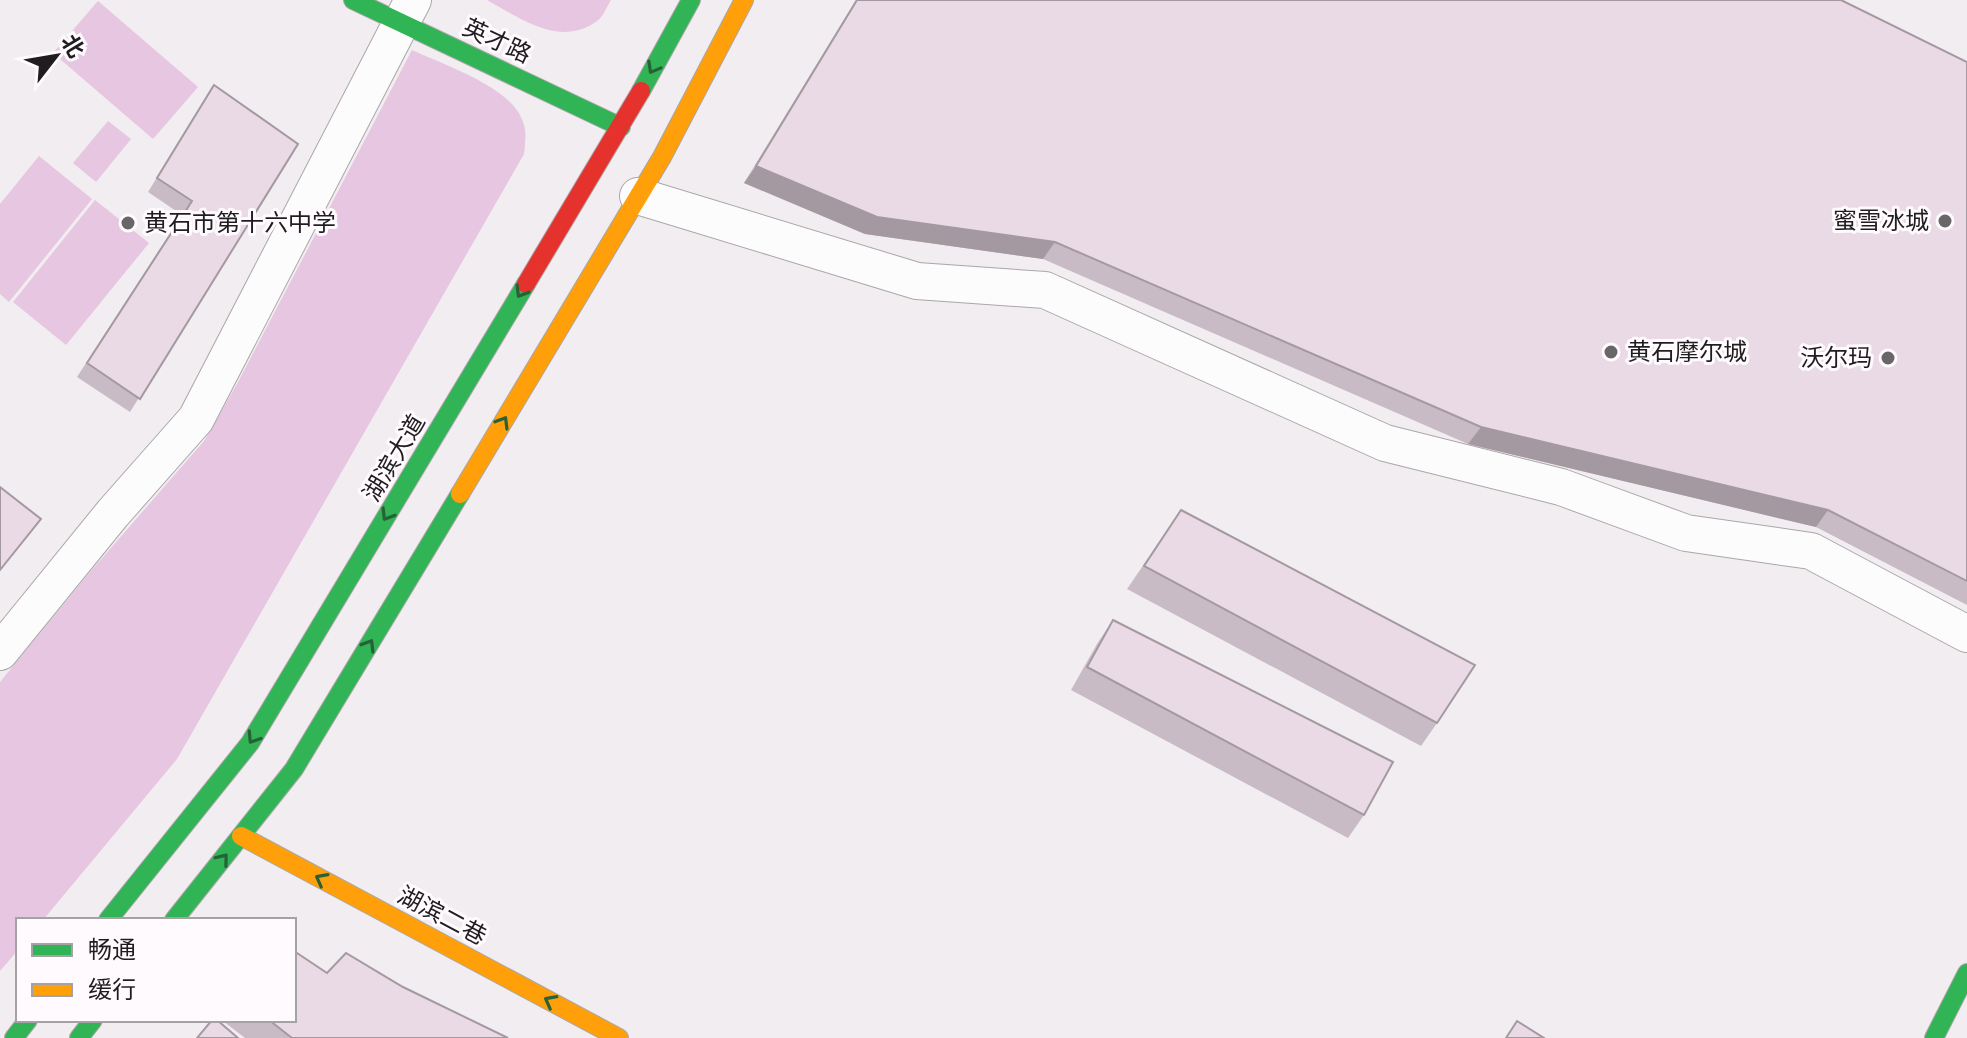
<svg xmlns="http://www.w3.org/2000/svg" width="1967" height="1038" font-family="Inter,'Noto Sans SC',sans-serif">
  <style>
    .green { fill: #e6c6e0 }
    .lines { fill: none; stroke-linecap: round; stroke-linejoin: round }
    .street-casing { stroke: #aaa7a8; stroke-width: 38 }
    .fast-casing { stroke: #aaa7a8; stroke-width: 20 }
    .slow-casing { stroke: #aaa7a8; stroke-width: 20 }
    .jam-casing { stroke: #aaa7a8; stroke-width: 20 }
    .street { stroke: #fdfcfd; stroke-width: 36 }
    .fast { stroke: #30b455; stroke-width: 18 }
    .slow { stroke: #ff9f0a; stroke-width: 18 }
    .jam { stroke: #e5322d; stroke-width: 18 }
    .wall { fill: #c9bbc6 }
    .shaded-wall { fill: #a499a1 }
    .building { fill: #eadae6; stroke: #a499a1; stroke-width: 2 }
    .oneway { stroke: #276137 }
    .poi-dot { fill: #696668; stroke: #fefafd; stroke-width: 3 }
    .labels { text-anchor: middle; stroke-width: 6; stroke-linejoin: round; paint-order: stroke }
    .street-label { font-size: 24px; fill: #1f1d1f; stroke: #fefafd }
    .poi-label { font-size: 24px; fill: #1f1d1f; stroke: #fefafd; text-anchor: end }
  </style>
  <rect width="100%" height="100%" fill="#f2edf0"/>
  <g class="green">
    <path d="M487,0H611C607,6 603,17 597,21C560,48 521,19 487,0Z"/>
    <polygon points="98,1 198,87 153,139 53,53"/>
    <path d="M412,50C444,65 512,87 523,122C527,132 525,143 524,154L177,759L43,920H18V950L0,971V682L90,572L204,441L237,384Z"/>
    <polygon points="108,121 131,139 96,182 73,163"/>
    <polygon points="39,156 92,199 9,302 0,294 0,204"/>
    <polygon points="95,200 149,243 66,345 13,302"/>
  </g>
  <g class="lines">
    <defs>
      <g id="street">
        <polyline points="638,196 917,281 1045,290 1385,443 1561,487 1686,533 1811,551 1967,634"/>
        <polyline points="0,652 113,513 196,419 413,0"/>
      </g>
      <g id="fast">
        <polyline points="353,0 621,127"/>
        <polyline points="641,91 691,0"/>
        <polyline points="108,920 250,743 526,284"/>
        <polyline points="174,920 294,769 460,494"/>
        <polyline points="14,1038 28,1020"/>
        <polyline points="79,1038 93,1020"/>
        <polyline points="1934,1038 1967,973"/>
      </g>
      <g id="slow">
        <polyline points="460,494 662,157 744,0"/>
        <polyline points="241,836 619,1038"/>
      </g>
      <polyline id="jam" points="526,284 641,91"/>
    </defs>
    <use href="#street" class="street-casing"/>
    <use href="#fast" class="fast-casing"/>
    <use href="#slow" class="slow-casing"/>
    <use href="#jam" class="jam-casing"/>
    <use href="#street" class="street"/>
    <use href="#fast" class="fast"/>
    <use href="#slow" class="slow"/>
    <use href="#jam" class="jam"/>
  </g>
  <g class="wall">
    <polygon points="856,0 1841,0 1967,62 1967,605 1816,527 1468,444 1043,259 865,234 744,183"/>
    <polygon points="214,85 298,144 130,412 77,377 182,215 148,192"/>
    <polygon points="1181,510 1437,723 1421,746 1127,589"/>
    <polygon points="1113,620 1364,815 1348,838 1071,690 1097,644"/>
    <polygon points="403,987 508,1038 245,1038 223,1021 294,1020"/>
  </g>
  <g class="shaded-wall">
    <polygon points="756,166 1055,242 1043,259 865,234 744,183"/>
    <polygon points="1481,427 1828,510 1816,527 1468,444"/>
  </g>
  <g class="building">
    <polygon points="857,0 1841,0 1967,62 1967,581 1828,510 1481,427 1055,242 877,217 756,166"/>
    <polygon points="214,85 298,144 140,399 87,363 192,201 157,178"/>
    <polygon points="0,487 41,519 0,570"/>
    <polygon points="1181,510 1475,665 1437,723 1144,566"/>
    <polygon points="1113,620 1393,762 1364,815 1087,667"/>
    <polygon points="294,951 327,973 346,953 403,987 508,1038 292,1038 269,1020 294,1020"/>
    <polygon points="212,1020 217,1020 238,1038 197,1038"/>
    <polygon points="1517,1021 1544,1038 1506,1038"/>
  </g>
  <defs><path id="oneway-chevron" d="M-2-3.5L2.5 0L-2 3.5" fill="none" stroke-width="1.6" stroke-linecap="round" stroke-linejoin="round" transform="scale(2)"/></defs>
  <g class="oneway">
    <use href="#oneway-chevron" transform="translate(653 68) rotate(119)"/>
    <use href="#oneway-chevron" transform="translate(521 292) rotate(121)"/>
    <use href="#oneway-chevron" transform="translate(503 422) rotate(-59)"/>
    <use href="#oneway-chevron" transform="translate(387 515) rotate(121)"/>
    <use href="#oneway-chevron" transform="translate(369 645) rotate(-59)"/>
    <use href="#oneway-chevron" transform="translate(253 738) rotate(123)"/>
    <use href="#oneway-chevron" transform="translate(223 859) rotate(-51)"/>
    <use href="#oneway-chevron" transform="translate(321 879) rotate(-152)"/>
    <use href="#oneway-chevron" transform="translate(550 1001) rotate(-152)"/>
  </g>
  <g class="poi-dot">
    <circle cx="1945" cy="221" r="8"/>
    <circle cx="128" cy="223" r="8"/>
    <circle cx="1611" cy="352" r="8"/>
    <circle cx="1888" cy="358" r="8"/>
  </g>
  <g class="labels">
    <g class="street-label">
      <text transform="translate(497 41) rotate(25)" y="8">英才路</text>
      <text transform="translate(394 458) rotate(-59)" y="8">湖滨大道</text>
      <text transform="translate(442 916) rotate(28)" y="8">湖滨二巷</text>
    </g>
    <g class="poi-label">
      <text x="1929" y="229">蜜雪冰城</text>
      <text x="144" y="231" text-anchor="start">黄石市第十六中学</text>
      <text x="1627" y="360" text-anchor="start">黄石摩尔城</text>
      <text x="1872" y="366">沃尔玛</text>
    </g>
  </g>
  <rect x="16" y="918" width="280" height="104" fill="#fefafd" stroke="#a5a2a4" stroke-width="2"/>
  <rect x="32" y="944" width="40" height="12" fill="#30b455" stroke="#a5a2a4" stroke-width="2"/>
  <text x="88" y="958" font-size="24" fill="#1f1d1f">畅通</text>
  <rect x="32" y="984" width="40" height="12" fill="#ff9f0a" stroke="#a5a2a4" stroke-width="2"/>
  <text x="88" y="998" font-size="24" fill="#1f1d1f">缓行</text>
  <g transform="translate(56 56) rotate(59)" stroke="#fefafd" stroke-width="6" paint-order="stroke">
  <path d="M0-6L14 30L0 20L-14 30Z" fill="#1f1d1f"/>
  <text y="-12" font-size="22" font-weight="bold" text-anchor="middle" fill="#1f1d1f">北</text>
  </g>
</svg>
